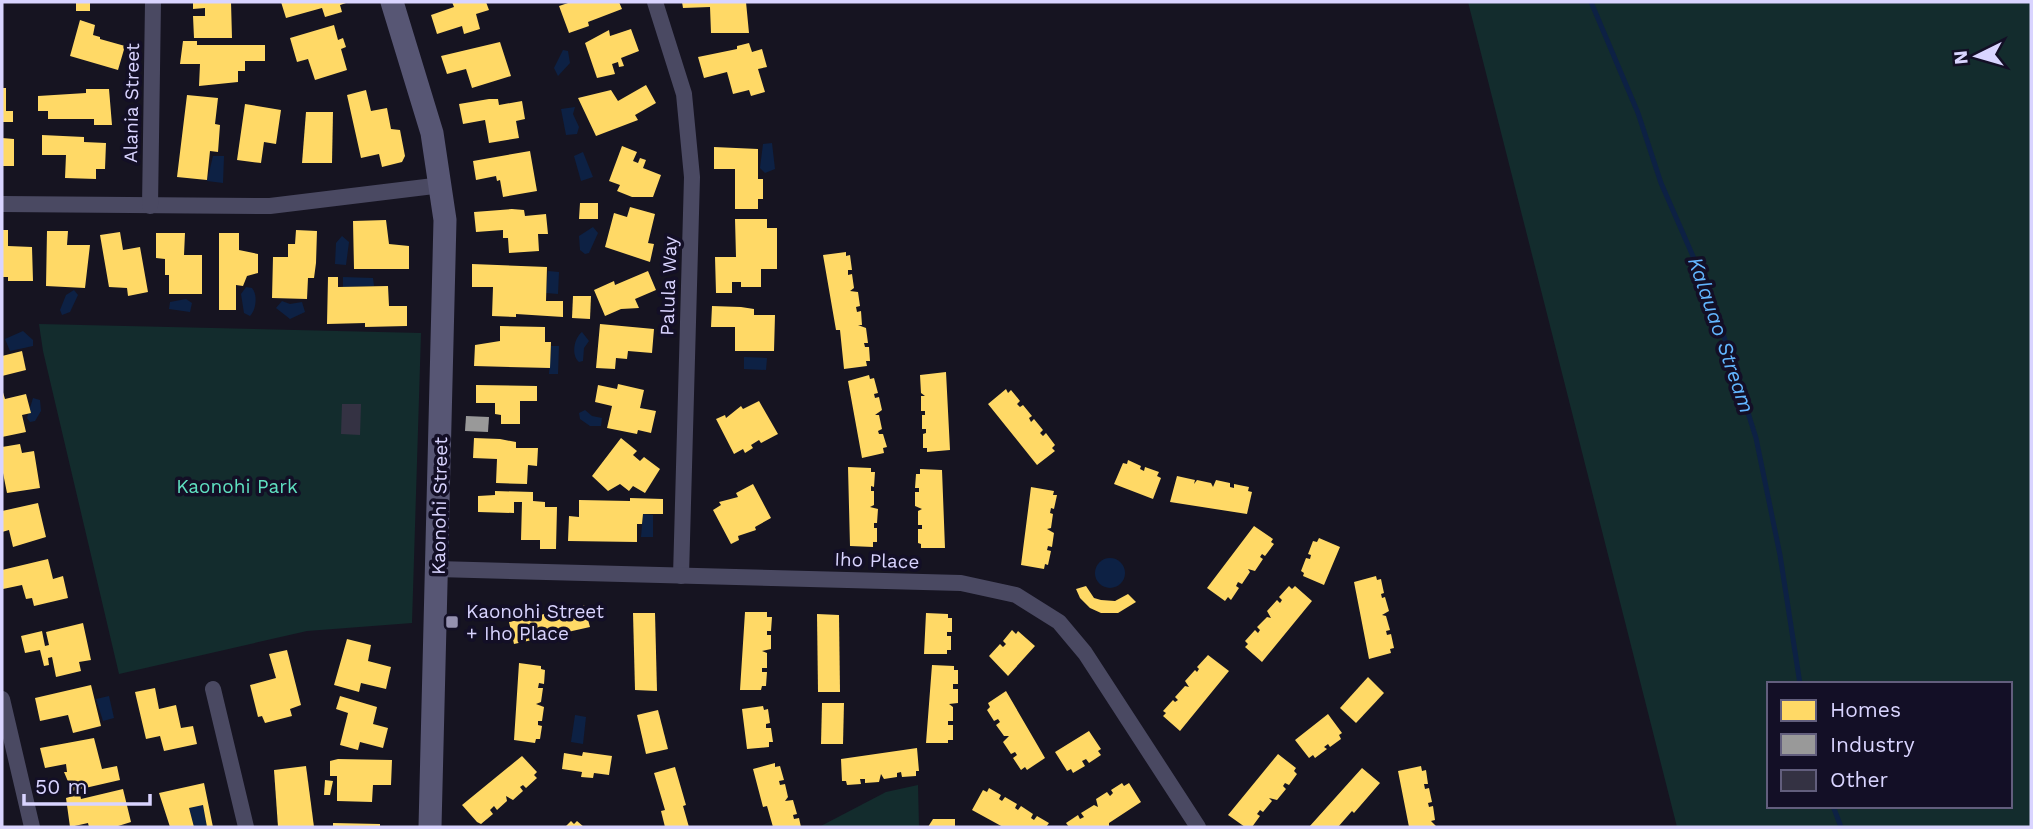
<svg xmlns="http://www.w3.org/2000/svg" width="2033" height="829" font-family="'Work Sans',sans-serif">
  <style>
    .green { fill: #132c2d; fill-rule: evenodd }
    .water { fill: #0d2144 }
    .homes { fill: #ffd966 }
    .industry { fill: #999 }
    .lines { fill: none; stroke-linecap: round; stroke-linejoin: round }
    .stream { stroke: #0d2144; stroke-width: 5 }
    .building { fill: #343243 }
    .street { stroke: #4a4962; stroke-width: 16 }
    .secondary { stroke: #575674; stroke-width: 23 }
    .poi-dot { fill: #9591b1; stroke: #130f26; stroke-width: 2.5 }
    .labels { text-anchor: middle; stroke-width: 7; stroke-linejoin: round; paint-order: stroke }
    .street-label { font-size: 19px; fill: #d9d4ff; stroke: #130f26 }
    .park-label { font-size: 19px; fill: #5fe0c0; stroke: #130f26 }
    .poi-label { font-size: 19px; fill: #d9d4ff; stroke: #130f26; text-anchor: start }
    .water-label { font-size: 21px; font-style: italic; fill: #62b6ff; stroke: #130f26 }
  </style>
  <rect width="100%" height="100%" fill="#161421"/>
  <g class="green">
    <path d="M1468,2H2031V827H1677ZM1769,684H2010V806H1769Z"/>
    <polygon points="39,324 421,333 412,623 307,631 119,674 43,351"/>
    <polygon points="918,785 919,827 819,827 886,792"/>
  </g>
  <g class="water">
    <polygon points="563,50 568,51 570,63 558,76 554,68"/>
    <polygon points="575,107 573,114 579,127 577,134 566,135 561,109"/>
    <polygon points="772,143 775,169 765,173 760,168 763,144"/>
    <polygon points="583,152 593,177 581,181 574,156"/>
    <polygon points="213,156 224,156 223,183 207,181"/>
    <polygon points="593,227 598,233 589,253 585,254 580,250 579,236"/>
    <polygon points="342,236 349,242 346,265 335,264 336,243"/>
    <polygon points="548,271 559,272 558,294 546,293"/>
    <polygon points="343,277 373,278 374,286 343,287"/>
    <path d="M246,287L252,288C258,295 256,310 250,316L244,313L241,294Z"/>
    <polygon points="74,290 78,295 70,312 62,315 60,310 66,295"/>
    <polygon points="186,299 192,303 190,312 169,309 170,302"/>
    <polygon points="282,301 290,304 302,302 305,312 290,319 276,308"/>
    <polygon points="23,331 33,340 33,346 10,351 5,339"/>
    <path d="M582,332L589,341L584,348L583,361L579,362C571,355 574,338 582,332Z"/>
    <polygon points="551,346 559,346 558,374 549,374"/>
    <polygon points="744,357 767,358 766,370 744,369"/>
    <polygon points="33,398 40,400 41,411 35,421 30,422 27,418"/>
    <polygon points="585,410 592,416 602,418 601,426 590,426 580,419 579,413"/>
    <polygon points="643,514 653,515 653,537 641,537"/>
    <circle cx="1110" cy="573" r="15"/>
    <polygon points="109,696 114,718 103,721 96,699"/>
    <polygon points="575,715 586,717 583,744 571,742"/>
    <polygon points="203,805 207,827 194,827 189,808"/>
  </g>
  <g class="homes">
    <rect x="76" y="2" width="14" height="9"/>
    <polygon points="193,2 231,2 232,38 194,38 193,16 205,16 205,8 193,9"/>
    <polygon points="281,2 349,2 340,5 342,12 325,17 322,8 286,18"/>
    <polygon points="452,2 486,2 489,10 476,14 480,29 464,34 462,26 437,34 431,15 454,7"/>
    <polygon points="571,2 619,2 622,9 588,22 589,26 569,33 559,6"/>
    <polygon points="682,2 746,2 749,33 711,33 710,7 683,8"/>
    <polygon points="80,20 95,25 93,35 100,37 100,39 125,46 118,70 70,56"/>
    <polygon points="334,25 338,40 343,38 346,47 341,49 347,70 315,80 308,59 297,62 290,38"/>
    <polygon points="631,29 639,51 621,58 624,66 619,67 618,62 612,64 615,74 597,78 585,43 609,30 610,36"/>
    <polygon points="183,41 197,41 197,45 265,45 265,61 245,61 245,71 238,71 238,82 199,86 200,64 180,64"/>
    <polygon points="500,42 511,76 472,88 466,69 447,74 441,56"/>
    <polygon points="749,43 752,52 762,49 767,67 758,69 765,92 751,96 749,90 733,94 727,72 704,78 698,57 737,49 737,46"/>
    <polygon points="646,85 656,103 635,115 638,120 596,136 578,98 611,90 618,101"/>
    <polygon points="2,88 6,88 6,111 13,111 13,122 2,122"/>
    <polygon points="86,89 109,89 112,125 94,125 94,119 48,119 48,111 38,111 38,96 86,93"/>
    <polygon points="366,90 371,111 387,108 391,129 400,130 405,156 402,162 382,167 379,154 361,158 347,95"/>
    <polygon points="187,95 218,98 215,124 220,125 218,152 210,151 207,180 177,177"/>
    <polygon points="489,99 498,99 499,105 522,101 525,119 516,121 519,138 489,143 485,120 463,124 459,104"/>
    <polygon points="245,104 281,110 276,144 264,142 261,163 237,160"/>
    <polygon points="306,112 333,112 332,163 302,163"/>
    <polygon points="42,135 84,137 84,142 106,143 105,169 96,169 96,179 65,178 66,155 42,155"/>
    <polygon points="2,138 14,139 14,166 2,166"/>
    <polygon points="622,146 637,152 633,161 638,163 640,158 646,160 643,168 661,175 653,197 632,197 617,191 620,185 609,181"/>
    <polygon points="714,147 758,149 758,179 763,179 763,199 758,199 758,209 735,209 735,169 714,169"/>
    <polygon points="530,151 537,191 503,197 500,180 497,181 496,176 476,180 473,161"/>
    <polygon points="580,203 598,203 598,219 579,219"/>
    <polygon points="630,207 655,214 648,243 654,244 650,262 605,247 614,213 627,217"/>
    <polygon points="512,209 524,210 525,216 546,214 548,234 538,234 539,251 509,253 508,238 503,238 503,230 476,232 474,212"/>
    <polygon points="735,219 767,219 767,228 777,228 777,269 761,269 761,287 741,287 741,282 732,282 732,293 716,293 715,257 736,257"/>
    <polygon points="386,220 389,244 409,246 409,269 354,269 353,221"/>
    <polygon points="2,230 8,230 8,246 32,247 33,281 8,281 8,277 2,277"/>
    <polygon points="296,230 317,231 316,263 314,278 308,278 307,299 272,298 273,257 288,257 288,244 295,244"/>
    <polygon points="47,231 68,231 67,245 90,245 85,288 46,286"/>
    <polygon points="120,232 123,250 140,247 148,292 128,296 127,288 109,287 100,235"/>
    <polygon points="156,233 185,233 184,255 202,255 202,294 169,294 169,275 165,275 165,259 156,258"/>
    <polygon points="219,233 239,233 239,250 258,254 258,273 247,276 243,286 236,285 236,310 219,310"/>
    <polygon points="846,252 846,256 850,255 852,270 848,270 848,275 852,274 854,288 850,291 858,292 860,306 856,307 857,312 861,311 862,325 858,325 866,328 868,343 864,343 865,347 869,347 870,361 866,361 867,366 844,369 840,330 836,330 823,255"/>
    <polygon points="472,264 547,267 546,301 563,301 563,317 516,314 516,317 492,316 493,287 472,287"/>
    <polygon points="648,271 656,290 635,299 639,308 621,309 605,316 594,290 614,281 615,285"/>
    <polygon points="328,277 338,277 338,287 388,286 389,306 407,306 407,326 365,327 365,323 327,324"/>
    <polygon points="573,296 591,296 590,319 572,318"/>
    <polygon points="712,306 741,307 754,309 754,315 775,315 774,351 735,351 735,327 711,327"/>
    <polygon points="600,324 654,329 652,353 628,351 627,359 616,358 615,369 596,368"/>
    <polygon points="500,326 545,327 545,342 551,342 550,368 474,366 475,345 500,341"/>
    <polygon points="22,351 26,370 2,376 2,356"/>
    <polygon points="946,372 950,450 927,452 927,448 923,448 923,434 926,433 926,429 922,429 922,415 925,415 925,411 921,411 921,396 925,396 921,393 920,375"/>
    <polygon points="869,375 870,379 874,378 878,393 874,394 875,398 879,397 882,410 875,415 879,415 882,429 878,431 879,434 883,434 887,447 883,448 884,453 862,458 848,381"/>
    <polygon points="618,384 644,390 640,408 656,411 651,433 638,430 637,434 607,428 612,406 595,402 598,385 617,389"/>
    <polygon points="476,385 537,386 537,401 520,401 520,424 501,424 501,415 495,414 495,403 476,403"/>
    <polygon points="2,389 5,399 26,394 31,413 22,415 26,432 2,437"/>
    <polygon points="1006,389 1008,393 1011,390 1020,401 1017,404 1020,407 1023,405 1032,416 1029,418 1031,422 1034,419 1043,430 1040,433 1043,436 1046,433 1055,445 1052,448 1055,451 1037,465 988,404"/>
    <polygon points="759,401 778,434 761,443 759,440 751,445 753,448 745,453 743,449 734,454 716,419 725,415 726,418 741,406 743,409"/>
    <polygon points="474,438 500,439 516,442 516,448 538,448 537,466 528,465 527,484 496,483 497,459 473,458"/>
    <polygon points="621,438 637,451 633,455 640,461 644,457 660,469 645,493 633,486 629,491 620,484 608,491 592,476"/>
    <polygon points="20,444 22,453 34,451 40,488 7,493 2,468 2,447"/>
    <polygon points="1128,460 1141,466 1140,469 1144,471 1145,467 1159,472 1157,476 1161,478 1153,499 1114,484 1123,463 1127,464"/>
    <polygon points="848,467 871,468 871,472 875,472 874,487 871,486 871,491 874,491 874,505 870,507 878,509 877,523 874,523 874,528 877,528 877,542 873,542 873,547 850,546"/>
    <polygon points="920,469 942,470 945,548 921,548 921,544 918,543 918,529 922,529 922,525 918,525 918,511 922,509 915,506 915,492 919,492 919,488 915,488 916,474 920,474"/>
    <polygon points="1177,476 1195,480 1194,484 1197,480 1211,483 1213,487 1216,480 1230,483 1230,487 1234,488 1234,484 1249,487 1248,491 1252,492 1247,514 1170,502"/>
    <polygon points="753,484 771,518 755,527 756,530 738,536 739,540 731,544 713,510 721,505 719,502 738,497 736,493"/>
    <polygon points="1031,487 1054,491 1053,495 1057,495 1054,509 1051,508 1050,513 1053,514 1051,528 1047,529 1054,533 1052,547 1048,546 1047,550 1051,551 1048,565 1045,564 1044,569 1021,565"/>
    <polygon points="495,491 533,492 533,501 545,502 545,507 557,507 556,549 540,549 540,540 521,540 522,502 514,502 514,513 478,512 478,496 495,495"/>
    <polygon points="630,498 663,499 663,514 643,514 642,524 637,524 637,542 568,541 569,516 579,517 579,500 630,501"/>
    <polygon points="38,503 46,537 13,547 9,530 2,532 2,511"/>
    <polygon points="1254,526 1273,539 1271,542 1274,544 1265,556 1262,554 1260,557 1263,559 1255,571 1248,569 1250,572 1242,584 1238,582 1236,586 1239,588 1231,600 1228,597 1225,601 1207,588"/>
    <polygon points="1319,538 1340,547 1324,585 1303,576 1304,573 1301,571 1306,558 1310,559 1311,555 1308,554 1313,541 1317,542"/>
    <polygon points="48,559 53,579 63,576 68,598 34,606 32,598 26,599 22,585 3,589 2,570"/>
    <polygon points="1376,576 1377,580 1381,579 1384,593 1381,594 1382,598 1385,597 1389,611 1382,615 1386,616 1390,630 1386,631 1387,635 1391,634 1394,648 1390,649 1391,653 1369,659 1354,582"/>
    <polygon points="1086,586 1094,598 1101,600 1115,601 1128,594 1136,602 1118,613 1101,613 1090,608 1080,598 1076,589"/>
    <polygon points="1289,586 1292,589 1295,586 1312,601 1262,662 1245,647 1248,644 1245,641 1255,630 1258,633 1260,630 1257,627 1267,617 1271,618 1267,611 1277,600 1280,603 1282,600 1279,597"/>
    <polygon points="584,605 590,627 514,644 509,622"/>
    <polygon points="745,612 767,612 767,617 772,617 771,631 767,631 767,635 771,635 771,649 762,651 767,653 767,668 762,668 762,672 767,672 766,686 762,686 761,690 740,690"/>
    <polygon points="633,613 655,613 657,691 635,690"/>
    <polygon points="926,613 948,614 948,618 952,618 952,632 947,632 947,636 951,636 951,650 947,650 947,654 924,654"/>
    <polygon points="817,614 839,615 840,692 818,692"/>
    <polygon points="83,623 91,660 79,662 81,671 56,677 52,657 48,658 49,665 44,666 40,650 25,653 21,636 42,631 45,646 49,645 46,632"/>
    <polygon points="1012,630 1016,634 1018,631 1035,646 1008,676 989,656 1000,644 1003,647 1006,644 1003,641"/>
    <polygon points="347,639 371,645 368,661 391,667 386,689 361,683 359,692 334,685"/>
    <polygon points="287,650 301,705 290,709 292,716 265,723 262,716 258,717 250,685 276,678 269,654"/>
    <polygon points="1208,655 1229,671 1180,731 1163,716 1166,713 1163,711 1173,700 1175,702 1178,700 1175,697 1185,686 1189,687 1185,681 1195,670 1197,672 1199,669 1197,667"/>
    <polygon points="519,663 541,666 541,669 545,670 544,684 539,683 538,688 543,688 541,702 536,704 544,707 542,721 538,721 538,725 542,726 540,739 536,739 535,743 514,740"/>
    <polygon points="932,665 954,666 954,670 958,670 958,684 953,684 953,689 958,689 958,703 949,704 953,707 953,721 948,721 948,725 953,725 953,740 948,740 948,743 926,743"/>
    <polygon points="1368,677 1384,693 1356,723 1340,708"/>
    <polygon points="91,685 101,726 73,733 68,715 40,721 35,698"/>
    <polygon points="155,688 159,709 176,705 181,728 193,726 197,744 164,751 160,736 146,739 135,692"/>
    <polygon points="1006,691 1045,758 1027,770 1025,767 1021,770 1013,758 1017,755 1015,752 1011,754 1003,742 1009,736 1004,736 996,725 1000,722 998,719 994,721 987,710 990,707 988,703"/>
    <polygon points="340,696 377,707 373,724 388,728 383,748 360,742 358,750 340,745 348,713 336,709"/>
    <polygon points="822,703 844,703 843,744 821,744"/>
    <polygon points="763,706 764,710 768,709 770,723 766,724 766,728 771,728 773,742 769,742 769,747 747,749 742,709"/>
    <polygon points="658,710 668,749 646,754 637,715"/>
    <polygon points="1328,714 1342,733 1339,735 1341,739 1330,747 1328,744 1324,747 1327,749 1315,758 1313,755 1309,758 1295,740"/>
    <polygon points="1089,731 1101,749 1098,751 1101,755 1089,763 1086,759 1082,761 1085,766 1073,773 1071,769 1067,771 1055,752"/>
    <polygon points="94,738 102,769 117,766 120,780 72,791 64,772 67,772 66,764 45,768 40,748"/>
    <polygon points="917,748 919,771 916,771 916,776 902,777 901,772 897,773 897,777 884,779 881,774 879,782 865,783 865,779 860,779 861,784 847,785 846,781 842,781 841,759"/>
    <polygon points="583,752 612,756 609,775 594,773 593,778 581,777 582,772 562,769 564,753 582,756"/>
    <polygon points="1278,754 1296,768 1294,771 1297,774 1289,785 1285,783 1283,786 1286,789 1277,800 1269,798 1272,801 1263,812 1260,810 1257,814 1260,816 1252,827 1245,827 1228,815"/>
    <polygon points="522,756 537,772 534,775 537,778 526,788 523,785 520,787 523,791 513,800 506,796 507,801 497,810 494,806 490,810 493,814 481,824 477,822 462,805"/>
    <polygon points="338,759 392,760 391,785 373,785 372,802 337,801 337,776 330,776 330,761"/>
    <polygon points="775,763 775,767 780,766 784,780 779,781 780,785 785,784 788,797 785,801 793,800 797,814 793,815 794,819 799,818 801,827 773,827 767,806 763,807 753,769"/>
    <polygon points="306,766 314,827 278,827 274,770"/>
    <polygon points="1421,766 1422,771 1426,770 1428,784 1424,784 1425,789 1429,788 1432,802 1428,803 1429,807 1433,806 1435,820 1431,821 1437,827 1409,827 1398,771"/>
    <polygon points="675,767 686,805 683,806 689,827 665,827 661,811 665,810 654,773"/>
    <polygon points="1362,768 1380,783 1354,813 1352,811 1338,827 1309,827"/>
    <polygon points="325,780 333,781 330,795 324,795"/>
    <polygon points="204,783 213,827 207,827 203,805 189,808 194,827 170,827 159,793"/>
    <polygon points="1122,783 1124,786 1129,783 1141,802 1109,823 1109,827 1069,827 1066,823 1078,815 1080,819 1084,817 1081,813 1094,805 1098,807 1096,799 1107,792 1110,796 1113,793 1111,790"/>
    <polygon points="989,788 1001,795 999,799 1002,801 1005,797 1017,804 1015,808 1018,810 1021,806 1033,814 1031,818 1034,820 1037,816 1049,823 1046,827 1003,827 972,810 983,790 987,792"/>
    <polygon points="123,789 131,822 115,827 89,827 88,823 70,827 66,798 80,794 81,799"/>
    <polygon points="933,819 955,819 955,827 928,827"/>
    <polygon points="571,821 574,824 577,821 584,827 565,827"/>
    <polygon points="333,823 380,824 380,827 333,827"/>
  </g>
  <polygon class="industry" points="466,416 489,417 488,432 465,431"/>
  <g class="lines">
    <g class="stream">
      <polyline points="1591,2 1638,113 1661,183 1713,302 1756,438 1780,555 1800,684"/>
      <polyline points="1833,806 1841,827"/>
    </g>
  </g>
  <polygon class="building" points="342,404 361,404 360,435 341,434"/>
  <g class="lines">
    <g class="street">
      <polyline points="655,2 684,94 692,177 681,576"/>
      <polyline points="2,204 270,206 442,185"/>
      <polyline points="150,206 153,2"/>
      <polyline points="437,569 961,583 1016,595 1059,622 1085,653 1198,827"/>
      <polyline points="213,689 246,827"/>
      <polyline points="2,699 32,827"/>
    </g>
    <polyline class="secondary" points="392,2 432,133 445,220 430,827"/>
  </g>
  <rect class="poi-dot" x="445" y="615" width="14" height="14" rx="3.5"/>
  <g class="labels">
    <g class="street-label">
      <text transform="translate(131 103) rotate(-89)" y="7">Alania Street</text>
      <text transform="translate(668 286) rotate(-88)" y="7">Palula Way</text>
      <text transform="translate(439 506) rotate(-89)" y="7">Kaonohi Street</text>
      <text transform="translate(877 560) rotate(2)" y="7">Iho Place</text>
    </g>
    <g class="park-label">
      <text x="237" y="493">Kaonohi Park</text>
    </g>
    <g class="poi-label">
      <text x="466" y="618">Kaonohi Street<tspan x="466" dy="22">+ Iho Place</tspan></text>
    </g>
    <g class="water-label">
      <text transform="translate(1721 335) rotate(71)" y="7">Kalauao Stream</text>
    </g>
  </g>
  <rect width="2033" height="829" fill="none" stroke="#d9d4ff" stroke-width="7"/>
  <rect x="1767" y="682" width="245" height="126" fill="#130f26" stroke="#625e7d" stroke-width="2"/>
  <rect x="1781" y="700" width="35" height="21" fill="#ffd966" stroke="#625e7d" stroke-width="2"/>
  <text x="1830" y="717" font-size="21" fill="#d9d4ff">Homes</text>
  <rect x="1781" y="734" width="35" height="21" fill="#999999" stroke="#625e7d" stroke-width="2"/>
  <text x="1830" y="752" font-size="21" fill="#d9d4ff">Industry</text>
  <rect x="1781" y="770" width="35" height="21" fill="#343243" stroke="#625e7d" stroke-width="2"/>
  <text x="1830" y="787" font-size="21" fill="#d9d4ff">Other</text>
  <g transform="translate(1977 56) rotate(265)" stroke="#130f26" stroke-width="5" paint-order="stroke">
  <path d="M0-5L12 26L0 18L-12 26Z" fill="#d9d4ff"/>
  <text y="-10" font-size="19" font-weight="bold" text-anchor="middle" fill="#d9d4ff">N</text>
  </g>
  <path d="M24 794v10h126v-10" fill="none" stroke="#d9d4ff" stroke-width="3.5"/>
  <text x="35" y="794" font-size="21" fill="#d9d4ff" stroke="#130f26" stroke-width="5" paint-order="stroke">50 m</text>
</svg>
